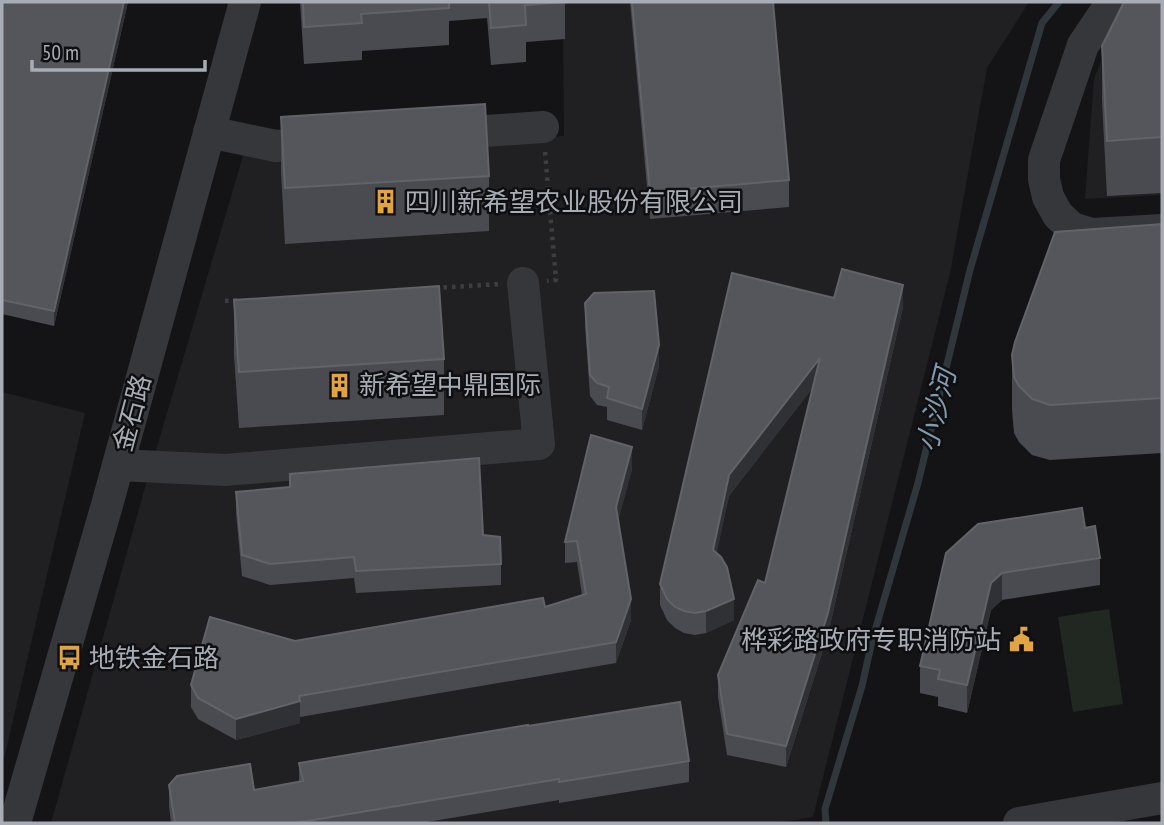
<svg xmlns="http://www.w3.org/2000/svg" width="1164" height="825" font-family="'PT Sans Narrow','Noto Sans SC',sans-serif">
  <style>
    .built { fill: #202023 }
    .green { fill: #212821 }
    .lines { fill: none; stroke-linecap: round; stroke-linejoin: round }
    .stream { stroke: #2f373d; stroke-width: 7 }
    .path { stroke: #3c3e41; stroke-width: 4.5; stroke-dasharray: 3.5 5; stroke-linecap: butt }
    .minor { stroke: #36373a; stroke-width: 32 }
    .wall { fill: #4a4b51 }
    .shaded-wall { fill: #303135 }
    .building { fill: #54565b; stroke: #616369; stroke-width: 2 }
    .labels { text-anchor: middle; stroke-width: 5; stroke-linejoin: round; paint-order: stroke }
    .poi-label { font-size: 26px; fill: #a7acb5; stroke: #0f0f11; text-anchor: start }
    .street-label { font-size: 26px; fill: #a7acb5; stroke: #0f0f11 }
    .water-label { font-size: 28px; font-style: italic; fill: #819aad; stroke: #0f0f11 }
  </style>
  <rect width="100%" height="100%" fill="#141416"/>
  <g class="built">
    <polygon points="563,2 1029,2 987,68 950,273 813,817 775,823 51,823 146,484 243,156 564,136"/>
    <polygon points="1125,2 1162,2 1162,195 1085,199 1094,79"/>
    <polygon points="2,392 85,413 2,767"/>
  </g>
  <polygon class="green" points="1109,609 1123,704 1073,712 1058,617"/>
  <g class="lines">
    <polyline class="stream" points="826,823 825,809 862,686 872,641 918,483 970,270 1042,23 1059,2"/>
    <g class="path">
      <polyline points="545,152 556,280 547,281"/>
      <polyline points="435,288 500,284"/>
      <polyline points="225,301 238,300"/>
    </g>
    <g class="minor">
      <polyline points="1112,2 1083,45 1044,160 1044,179 1048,197 1058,215 1072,228 1092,234 1162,230"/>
      <polyline points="209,132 276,146 322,143"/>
      <polyline points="443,134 543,127"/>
      <polyline points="118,465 225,470 539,444 523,283"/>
      <polyline points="15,823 107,505 245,2"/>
      <polyline points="1019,823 1162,798"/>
    </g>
  </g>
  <g class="wall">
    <polygon points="2,2 128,2 54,326 2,314"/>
    <polygon points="300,2 565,2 565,39 526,42 526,62 491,65 487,18 449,21 449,45 362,51 362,60 304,64"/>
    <polygon points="630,2 773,2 789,180 789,207 650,219"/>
    <polygon points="1162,2 1162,193 1107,196 1102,101 1102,46"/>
    <polygon points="281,117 489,176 489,231 285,244 281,172"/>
    <polygon points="1162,224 1162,453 1050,460 1032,455 1019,442 1014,433 1012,410 1012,355"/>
    <polygon points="834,298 903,307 828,634 786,767 727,755 718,697 718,675 765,583 812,388 729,496 716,553 734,620 706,633 695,635 684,633 675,628 667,620 660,605 660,584"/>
    <polygon points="234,300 444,359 444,415 239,428 234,355"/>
    <polygon points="585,303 659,366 642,430 607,420 607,407 597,405 590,396 585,325"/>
    <polygon points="632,469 618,520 631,620 616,663 300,717 300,723 236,740 198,719 191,707 191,685 295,641 545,607 582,595 577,562 565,563 565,542"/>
    <polygon points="290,474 483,535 501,564 501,585 356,593 354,578 270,585 242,576 236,513 236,492 290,488"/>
    <polygon points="1085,528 1100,558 1100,585 1002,600 991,610 967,713 938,706 938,697 920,693 920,666 946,553"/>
    <polygon points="528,726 689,761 689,782 559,803 559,800 421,823 171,823 169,806 169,785 254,790 299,782 299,763"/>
  </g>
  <g class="shaded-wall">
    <polygon points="124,2 128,2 54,326 54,311"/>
    <polygon points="903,285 903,307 828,634 786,767 786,746"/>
    <polygon points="659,345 659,366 642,430 642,409"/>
    <polygon points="820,358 820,379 729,496 713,571 713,550 729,475"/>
    <polygon points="632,447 632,469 616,529 616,507"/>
    <polygon points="1002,573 1002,600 991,610 967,713 967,685 991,583"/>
    <polygon points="631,599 631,620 616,663 616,642"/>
    <polygon points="734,599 734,620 706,633 706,611"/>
    <polygon points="300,701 300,723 236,740 236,719"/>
  </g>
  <g class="building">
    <polygon points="2,2 124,2 54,311 2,300"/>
    <polygon points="303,2 449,2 449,8 361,14 362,23 304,27"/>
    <polygon points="489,2 565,2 525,5 526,25 491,28"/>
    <polygon points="632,2 773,2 789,180 650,192"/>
    <polygon points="1124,2 1162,2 1162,137 1107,141 1102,46"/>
    <polygon points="485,104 489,176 285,188 281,117"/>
    <polygon points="1162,224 1162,398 1050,405 1032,399 1019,386 1014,377 1012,355 1015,342 1055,232"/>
    <polygon points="842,269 903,285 828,613 786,746 727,734 718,675 758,580 765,583 820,358 729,475 713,550 721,557 727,567 734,599 706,611 695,613 684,611 675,607 667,599 660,584 732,273 834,298"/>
    <polygon points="439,286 444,359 239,372 234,300"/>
    <polygon points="654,291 659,345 642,409 607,398 609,387 597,383 590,375 585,303 594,293"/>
    <polygon points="591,435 632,447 616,507 631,599 616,642 299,696 300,701 236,719 198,698 191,685 210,617 295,641 543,598 545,607 586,594 577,541 565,542"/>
    <polygon points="479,458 483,535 500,537 501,564 356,571 354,557 270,564 242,555 236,492 290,487 290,474"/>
    <polygon points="1082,508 1085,528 1095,526 1100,558 1002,573 991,583 967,685 938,679 940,670 920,666 946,553 978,524"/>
    <polygon points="680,702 689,761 559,782 559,779 295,823 175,823 169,785 177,776 250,764 254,790 303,781 299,763 528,725 528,726"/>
  </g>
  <defs>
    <symbol id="building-bare" viewBox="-9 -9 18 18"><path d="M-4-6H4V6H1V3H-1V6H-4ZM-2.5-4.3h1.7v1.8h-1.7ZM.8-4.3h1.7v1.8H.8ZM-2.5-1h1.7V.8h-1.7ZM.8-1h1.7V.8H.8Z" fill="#e0a542" stroke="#0f0f11" stroke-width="2.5" paint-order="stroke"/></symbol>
    <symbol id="civic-bare" viewBox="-9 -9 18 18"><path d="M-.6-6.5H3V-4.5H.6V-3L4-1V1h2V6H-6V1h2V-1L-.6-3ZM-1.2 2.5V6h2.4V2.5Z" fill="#e0a542" stroke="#0f0f11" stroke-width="2.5" paint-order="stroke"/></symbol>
    <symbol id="bus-bare" viewBox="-9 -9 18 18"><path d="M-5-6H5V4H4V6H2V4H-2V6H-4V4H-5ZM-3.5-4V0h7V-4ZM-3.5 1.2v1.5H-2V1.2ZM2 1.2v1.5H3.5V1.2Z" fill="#e0a542" stroke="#0f0f11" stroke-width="2.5" paint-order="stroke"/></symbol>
  </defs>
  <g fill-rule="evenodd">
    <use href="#building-bare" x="368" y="184" width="35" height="35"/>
    <use href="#building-bare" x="322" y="368" width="35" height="35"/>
    <use href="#civic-bare" x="1004" y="622" width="35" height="35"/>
    <use href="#bus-bare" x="52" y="640" width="35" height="35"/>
  </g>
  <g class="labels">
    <g class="poi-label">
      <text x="405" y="211">四川新希望农业股份有限公司</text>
      <text x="359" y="394">新希望中鼎国际</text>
      <text x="1001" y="649" text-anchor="end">桦彩路政府专职消防站</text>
      <text x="89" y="667">地铁金石路</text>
    </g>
    <g class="street-label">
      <text transform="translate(132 413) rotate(-75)" y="9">金石路</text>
    </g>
    <g class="water-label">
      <text transform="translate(936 410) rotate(-76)" y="10">小沙河</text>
    </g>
  </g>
  <rect width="1164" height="825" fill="none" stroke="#a7acb5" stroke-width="7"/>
  <path d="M32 60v10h173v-10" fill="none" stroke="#a7acb5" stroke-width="3.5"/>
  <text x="42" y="60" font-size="21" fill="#a7acb5" stroke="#0f0f11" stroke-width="5" paint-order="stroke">50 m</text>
</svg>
